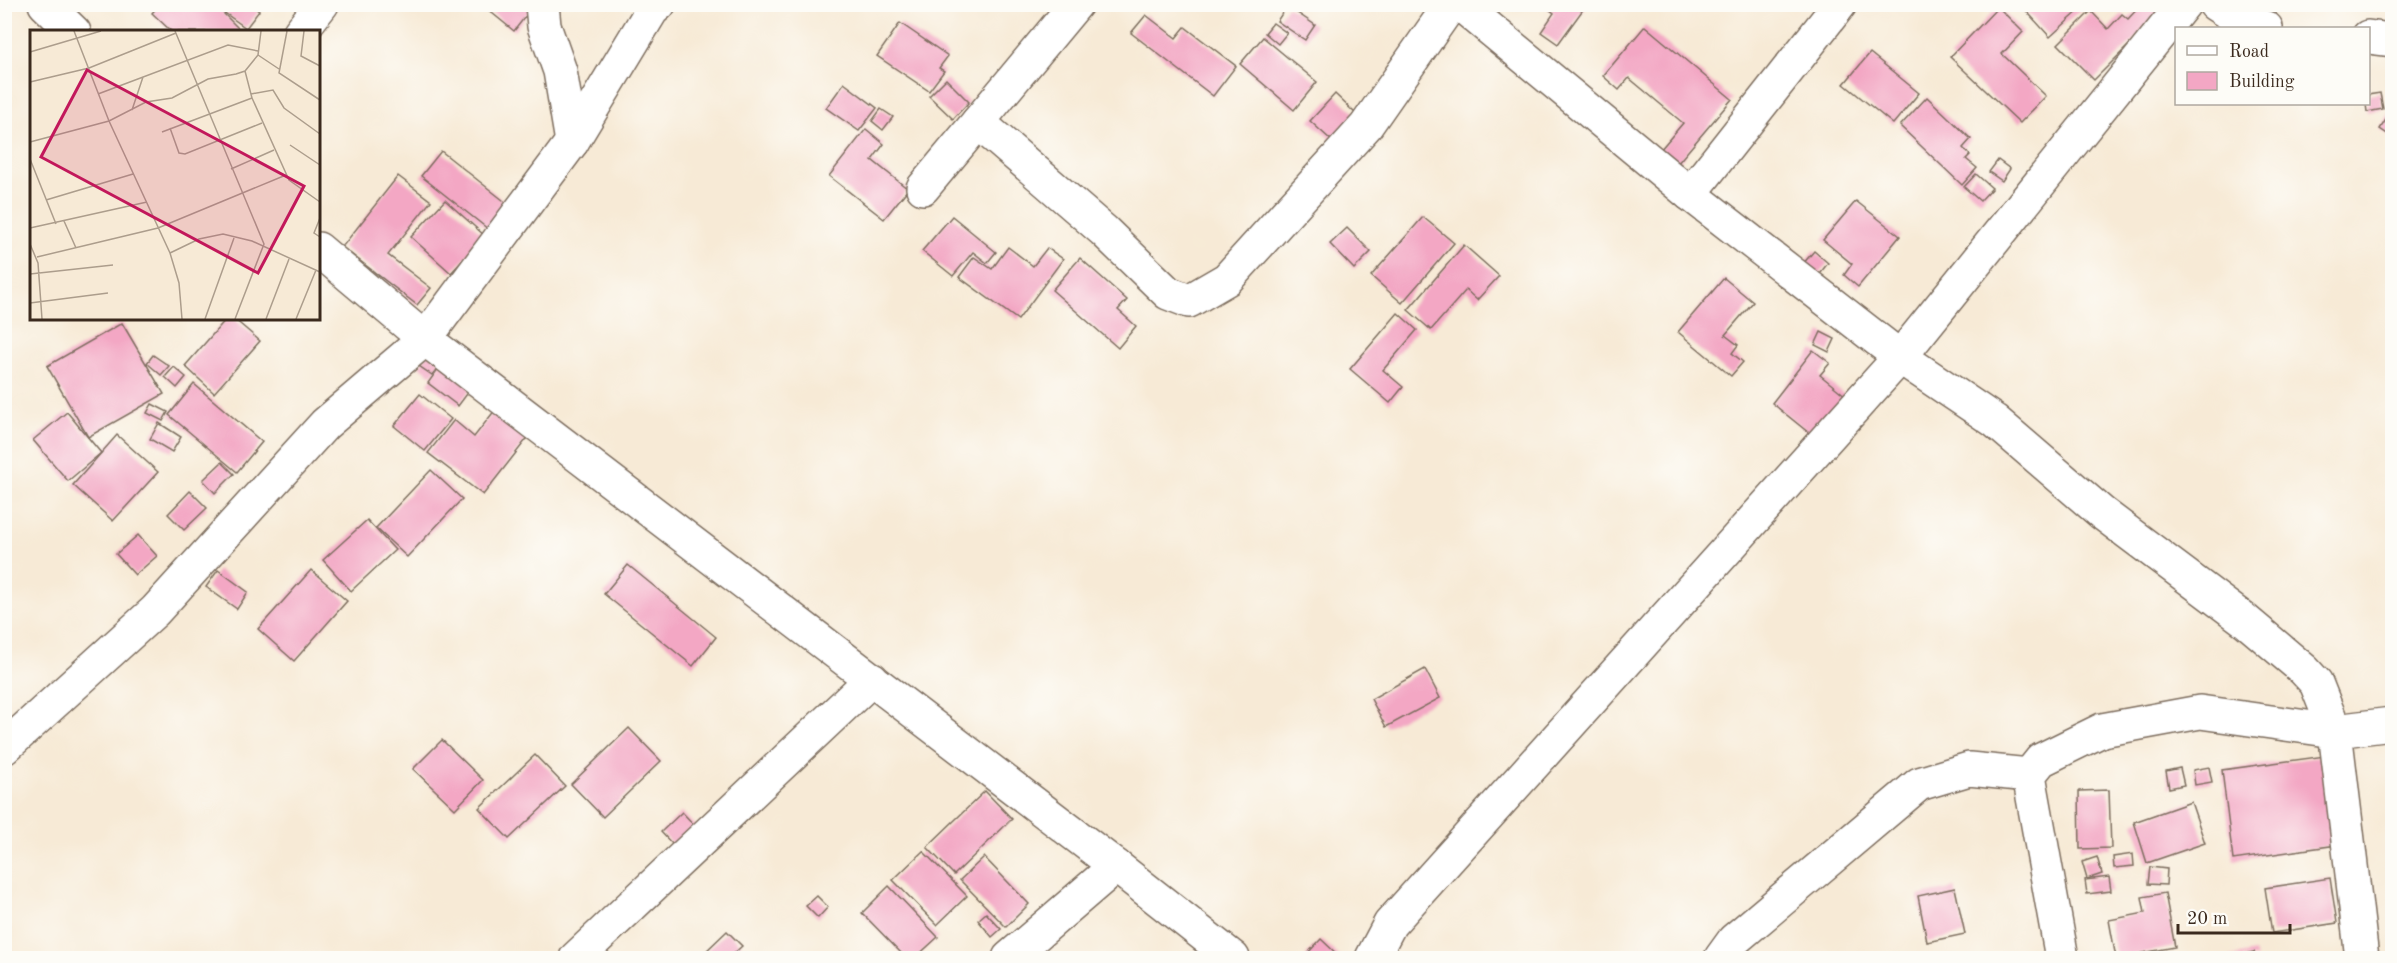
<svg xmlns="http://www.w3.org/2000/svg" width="2397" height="963" font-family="'Old Standard TT',serif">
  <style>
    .building { fill: #f3a7c4 }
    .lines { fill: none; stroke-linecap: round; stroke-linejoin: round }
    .minor-casing { stroke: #7d6d5e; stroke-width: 36 }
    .minor { stroke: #fff; stroke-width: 33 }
    .inset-road { fill: none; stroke: #ac9d8c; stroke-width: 1.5 }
    .view { fill: #c2185b; fill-opacity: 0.15; stroke: #c2185b; stroke-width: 3 }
    .inset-edge { fill: none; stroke: #3b2a1e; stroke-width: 3 }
  </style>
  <rect width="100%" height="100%" fill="#fdfcf7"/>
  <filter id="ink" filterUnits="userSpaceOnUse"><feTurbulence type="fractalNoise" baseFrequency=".0167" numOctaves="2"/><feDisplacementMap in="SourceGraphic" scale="12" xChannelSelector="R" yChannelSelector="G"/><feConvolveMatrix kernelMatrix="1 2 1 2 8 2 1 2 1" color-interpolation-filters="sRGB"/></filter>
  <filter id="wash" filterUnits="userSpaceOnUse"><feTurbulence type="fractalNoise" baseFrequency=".008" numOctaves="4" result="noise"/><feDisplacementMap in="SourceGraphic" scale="24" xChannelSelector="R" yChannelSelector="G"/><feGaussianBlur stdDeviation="1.35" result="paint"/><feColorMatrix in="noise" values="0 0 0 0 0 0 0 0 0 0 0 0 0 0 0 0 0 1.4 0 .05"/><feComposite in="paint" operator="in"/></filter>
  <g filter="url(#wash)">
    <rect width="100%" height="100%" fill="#f7ead6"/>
    <g id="blocks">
      <g class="building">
        <polygon points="160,4 214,4 242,32 172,32 152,13"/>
        <polygon points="227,4 250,4 259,11 246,28 222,11"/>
        <polygon points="481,4 535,4 514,31"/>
        <polygon points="1542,4 1587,4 1558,44 1541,32 1554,13"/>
        <polygon points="2020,4 2077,4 2081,9 2050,37"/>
        <polygon points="2142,4 2153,4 2161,13 2094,80 2058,44 2091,11 2108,29 2122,14 2128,19"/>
        <polygon points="1287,6 1315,25 1305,40 1277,21"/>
        <polygon points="1998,7 2023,32 2002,54 2046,96 2020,123 1950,57"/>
        <polygon points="1146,15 1176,38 1185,27 1236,66 1213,96 1131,33"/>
        <polygon points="900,23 948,56 939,68 944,71 929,91 877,56"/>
        <polygon points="1273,23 1287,33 1278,44 1265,33"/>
        <polygon points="1645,26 1732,99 1677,164 1660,150 1683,123 1629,78 1619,90 1603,76"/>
        <polygon points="1263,37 1317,82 1294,110 1240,64"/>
        <polygon points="1870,53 1919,93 1893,124 1844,84"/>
        <polygon points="946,79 969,102 953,119 929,96"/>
        <polygon points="844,83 877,108 859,131 826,108"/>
        <polygon points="2380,93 2383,109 2367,112 2366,104 2368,104 2368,95"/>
        <polygon points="1335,94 1356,114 1331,140 1310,121"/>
        <polygon points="1927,97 1971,139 1963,148 1970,155 1966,159 1977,168 1962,185 1900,126"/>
        <polygon points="881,109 893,117 883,130 872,121"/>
        <polygon points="2392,110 2392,137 2380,129"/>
        <polygon points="866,129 884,144 872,160 908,189 884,219 829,176"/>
        <polygon points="441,151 513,208 493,233 421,176"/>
        <polygon points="1998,160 2010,169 2002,181 1989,172"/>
        <polygon points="1976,174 1992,188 1980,201 1964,187"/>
        <polygon points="398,176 431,201 388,255 431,288 417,305 342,247"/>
        <polygon points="445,200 485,236 451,273 411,237"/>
        <polygon points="1856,201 1900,236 1858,287 1844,275 1852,264 1823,240"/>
        <polygon points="952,216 996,252 987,263 973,252 953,276 922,251"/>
        <polygon points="1423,217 1454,243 1402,303 1371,276"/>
        <polygon points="1347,228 1371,252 1354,269 1330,244"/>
        <polygon points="1464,245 1499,276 1477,300 1466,290 1431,330 1408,310"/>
        <polygon points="1008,247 1033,266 1047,248 1063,259 1018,320 959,277 974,257 992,269"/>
        <polygon points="1814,251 1828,263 1817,277 1802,265"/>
        <polygon points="1080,258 1127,300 1118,310 1136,326 1118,348 1052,290"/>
        <polygon points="1724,278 1753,302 1725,335 1738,345 1732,353 1743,362 1731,376 1678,332"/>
        <polygon points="1398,313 1417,330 1383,370 1403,387 1390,403 1350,369"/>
        <polygon points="227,318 233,318 260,341 214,393 185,366"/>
        <polygon points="122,323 164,394 88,437 47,366"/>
        <polygon points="1821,332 1835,339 1829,352 1815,345"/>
        <polygon points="1813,350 1830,363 1820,375 1846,396 1814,437 1772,403"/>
        <polygon points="429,353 442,362 432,375 419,366"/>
        <polygon points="153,355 169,366 161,375 147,363"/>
        <polygon points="443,362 473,386 458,406 428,383"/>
        <polygon points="174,367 186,377 177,388 165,377"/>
        <polygon points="194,384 262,442 237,472 169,415"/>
        <polygon points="420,394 451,419 425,451 394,426"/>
        <polygon points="152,404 168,412 163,421 147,413"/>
        <polygon points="499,405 533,431 483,495 428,453 454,420 474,437"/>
        <polygon points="67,412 101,453 68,481 33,440"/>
        <polygon points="159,423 181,437 172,452 150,439"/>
        <polygon points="117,435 158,472 113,521 73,485"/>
        <polygon points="222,462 234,474 215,493 203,480"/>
        <polygon points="431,470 462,499 407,557 376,528"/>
        <polygon points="190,491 207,508 184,530 168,514"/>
        <polygon points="367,520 395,550 351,591 323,560"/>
        <polygon points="138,535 157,556 135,575 116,554"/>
        <polygon points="628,565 716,637 693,666 604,594"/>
        <polygon points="218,570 248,592 237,609 206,587"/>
        <polygon points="311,570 347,601 294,661 258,629"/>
        <polygon points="1425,669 1440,698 1386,727 1371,699"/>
        <polygon points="629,728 661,761 603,817 571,784"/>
        <polygon points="442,740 483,780 455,809 413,769"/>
        <polygon points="535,755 565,786 509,839 479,808"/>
        <polygon points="2325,756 2337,845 2233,860 2222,770"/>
        <polygon points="2209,767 2212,782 2195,785 2193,770"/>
        <polygon points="2180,768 2184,785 2169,788 2166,771"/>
        <polygon points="2109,790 2111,848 2080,849 2079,791"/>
        <polygon points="985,791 1012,819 954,875 927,847"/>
        <polygon points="2191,802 2205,843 2147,863 2134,822"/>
        <polygon points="682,812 696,827 675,847 661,832"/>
        <polygon points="923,851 967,896 937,925 893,880"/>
        <polygon points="2133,854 2134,866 2114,868 2113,857"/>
        <polygon points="984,857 1029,904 1006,927 960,880"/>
        <polygon points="2097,857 2102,874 2087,879 2082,862"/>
        <polygon points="2150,867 2167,869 2166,885 2148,884"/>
        <polygon points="2109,877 2111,891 2087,894 2085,880"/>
        <polygon points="2330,878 2337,923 2272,933 2265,888"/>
        <polygon points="889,886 938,937 915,958 906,958 862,913"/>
        <polygon points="1955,888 1965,934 1927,942 1918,896"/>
        <polygon points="2165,893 2175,947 2116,958 2109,920 2145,913 2142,897"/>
        <polygon points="817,896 828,907 818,918 806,906"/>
        <polygon points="986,913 1001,929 992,937 978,920"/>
        <polygon points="727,931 742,946 729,958 707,958 703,954"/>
        <polygon points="1321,939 1341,958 1310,958 1306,955"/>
        <polygon points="2254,952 2256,958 2228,958"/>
      </g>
    </g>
  </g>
  <g filter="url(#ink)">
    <use href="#blocks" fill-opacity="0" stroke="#7d6d5e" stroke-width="1.5"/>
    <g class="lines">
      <defs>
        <g id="minor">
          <polyline points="45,4 74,32"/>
          <polyline points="542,4 544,26 560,71 572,142"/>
          <polyline points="1460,4 1690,194 1900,357 1995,421 2102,513 2246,621 2304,670 2316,683 2335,731 2362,958"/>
          <polyline points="2215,4 2240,20 2266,28"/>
          <polyline points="300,32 322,4"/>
          <polyline points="2368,37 2392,40"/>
          <polyline points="978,122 1104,231 1168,293 1189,301 1227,279 1366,126 1451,4"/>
          <polyline points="923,188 1076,4"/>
          <polyline points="1690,194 1840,4"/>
          <polyline points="318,249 425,339 1116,866 1233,958"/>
          <polyline points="4,748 155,611 325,424 425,339 572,142 652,10 659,4"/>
          <polyline points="576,958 872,679"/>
          <polyline points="1009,958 1116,866"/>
          <polyline points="1372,958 1390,924 1900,357 2184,4"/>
          <polyline points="1721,958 1734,940 1919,784 1969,769 2029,775"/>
          <polyline points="2062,958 2029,775 2041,760 2102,730 2200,712 2335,731 2392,724"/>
        </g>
      </defs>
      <use href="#minor" class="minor-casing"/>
      <use href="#minor" class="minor"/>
    </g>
  </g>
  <g transform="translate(30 30)">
    <rect width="290" height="290" fill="#f7ead6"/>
    <path class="inset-road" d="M44,1L79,91L140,223L149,253L152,289M145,1L234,214L205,289M231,1L228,25L249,39M257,1L249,43L290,70M274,1L271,26L290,36M0,22L71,1M0,52L59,38L146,3M68,64L198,15L228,21M221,64L243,60L254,78L290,104M222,68L259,150L290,172M102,80L113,47M140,98L149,123L155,124L232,93M132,102L222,68L215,41M0,112L79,91L116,72L142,68L178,49L206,44L215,41L228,25M260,115L290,135M0,129L26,194M201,139L244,120M16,170L103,144M290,188L284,203L290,207M34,191L46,218M0,198L117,172M0,214L8,233L12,289M140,223L169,209L193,204L222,211L290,242M7,227L128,198L256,145M0,244L83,235M0,273L78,263M175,289L204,208M236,289L259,229M266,289L286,240"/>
    <path class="view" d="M57,40L274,156L228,243L11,127Z"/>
    <rect width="290" height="290" class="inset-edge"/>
  </g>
  <rect width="2397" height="963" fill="none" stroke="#fdfcf7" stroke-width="24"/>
  <rect x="2175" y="27" width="195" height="78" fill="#fdfcf7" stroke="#afa8a0" stroke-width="1.5"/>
  <rect x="2187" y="46" width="30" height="9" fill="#ffffff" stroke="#afa8a0" stroke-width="1.5"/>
  <text x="2229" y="57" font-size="18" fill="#3b2a1e">Road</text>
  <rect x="2187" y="72" width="30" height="18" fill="#f3a7c4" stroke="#afa8a0" stroke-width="1.5"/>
  <text x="2229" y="87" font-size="18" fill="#3b2a1e">Building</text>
  <path d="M2178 924v9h112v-9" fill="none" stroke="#3b2a1e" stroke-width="3"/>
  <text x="2187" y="924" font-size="18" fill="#3b2a1e" stroke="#fdfcf7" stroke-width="4.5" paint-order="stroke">20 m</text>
</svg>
